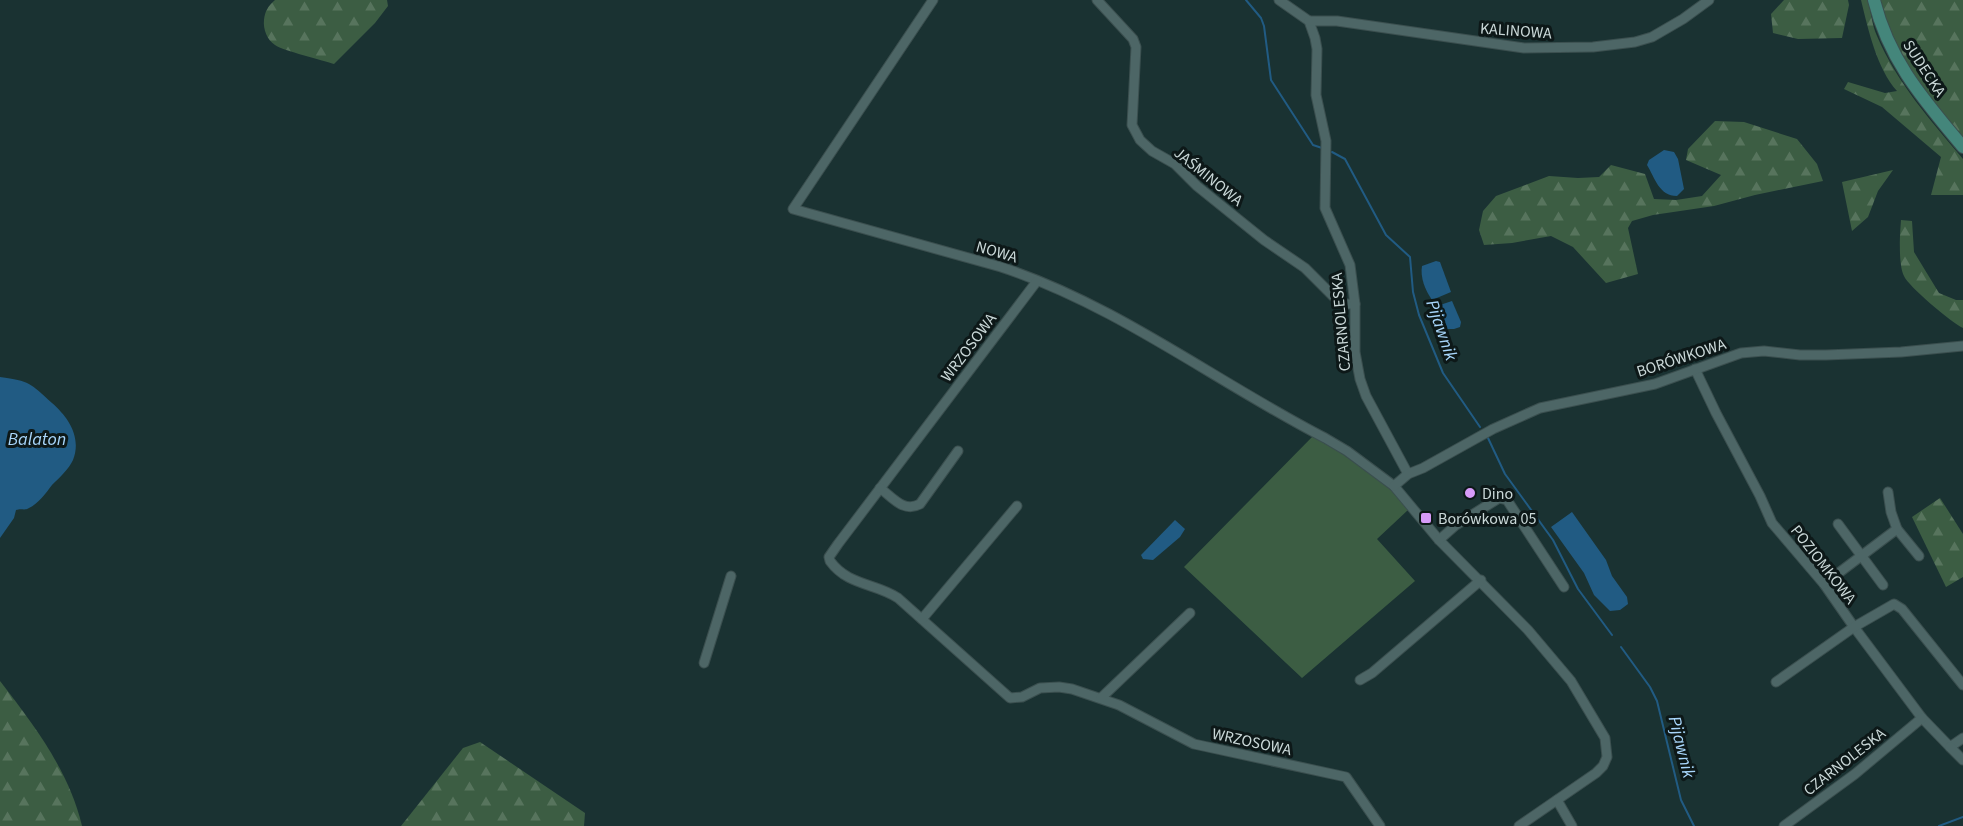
<svg xmlns="http://www.w3.org/2000/svg" width="1963" height="826" font-family="'Source Sans 3',sans-serif">
  <style>
    .green { fill: #3c5d43 }
    .forest { fill: url(#forest-firs) }
    .water { fill: #215b83 }
    .lines { fill: none; stroke-linecap: round; stroke-linejoin: round }
    .stream { stroke: #215b83; stroke-width: 2 }
    .street-casing { stroke: #3b4f4f; stroke-width: 11 }
    .secondary-casing { stroke: #3b4f4f; stroke-width: 14 }
    .street { stroke: #4d6666; stroke-width: 9 }
    .secondary { stroke: #44867b; stroke-width: 12 }
    .poi-dot { fill: #d79bf9; stroke: #0d1818; stroke-width: 2 }
    .labels { text-anchor: middle; stroke-width: 6; stroke-linejoin: round; paint-order: stroke }
    .street-label { font-size: 16px; fill: #cad8d8; stroke: #0d1818 }
    .poi-label { font-size: 16px; fill: #cad8d8; stroke: #0d1818; text-anchor: start }
    .water-label { font-size: 18px; font-style: italic; fill: #a8d6fb; stroke: #0d1818 }
  </style>
  <defs>
    <pattern id="forest-firs" width="22" height="20" patternUnits="userSpaceOnUse" patternTransform="scale(1.5)"><rect width="22" height="20" fill="#3c5d43"/><path d="M5 1l3.5 6h-7zM16 11l3.5 6h-7z" fill="#57745d"/></pattern>
  </defs>
  <rect width="100%" height="100%" fill="#1a3232"/>
  <polygon class="green" points="1313,436 1341,453 1390,488 1408,510 1377,539 1415,581 1302,678 1184,567"/>
  <g class="forest">
    <path d="M275,0H387L388,6L375,23L334,64C322,60 284,51 275,45C267,40 263,29 264,20C265,11 268,6 275,0Z"/>
    <polygon points="1784,0 1848,0 1849,5 1842,38 1798,39 1773,33 1771,14"/>
    <path d="M1861,0H1868C1871,12 1872,25 1877,36C1897,83 1931,121 1963,159V195H1931L1941,157L1882,107L1844,89L1848,82L1885,93L1897,91C1877,69 1868,29 1861,0Z"/>
    <polygon points="1874,0 1963,0 1963,137 1920,90"/>
    <polygon points="1715,121 1744,122 1797,139 1817,164 1823,181 1755,195 1714,206 1653,215 1632,221 1628,228 1638,274 1606,283 1573,247 1551,236 1512,243 1484,245 1479,230 1483,211 1496,196 1549,176 1578,178 1599,177 1611,165 1645,174 1654,199 1676,200 1702,196 1721,175 1686,160 1688,149"/>
    <polygon points="1893,170 1878,191 1868,217 1852,231 1842,182"/>
    <path d="M1901,220L1912,221L1914,252L1939,293L1956,300H1963V328C1952,323 1908,286 1904,276C1898,264 1900,233 1901,220Z"/>
    <polygon points="1940,498 1963,534 1963,577 1946,587 1912,517"/>
    <path d="M0,681C34,725 69,771 82,826H0Z"/>
    <polygon points="480,742 585,813 584,826 401,826 463,748"/>
  </g>
  <g class="water">
    <path d="M1664,150L1674,152L1678,159L1684,189L1677,196C1659,196 1655,178 1647,165L1649,160Z"/>
    <path d="M1436,261L1440,262L1451,292L1432,300C1425,290 1420,277 1422,266Z"/>
    <polygon points="1452,301 1461,322 1460,327 1454,329 1445,329 1437,319 1435,310 1437,306"/>
    <path d="M0,377C30,381 30,383 52,403C68,417 82,437 73,460C69,469 59,478 52,485C46,493 38,504 29,508C24,511 22,508 16,510L14,518L0,538Z"/>
    <polygon points="1572,512 1606,560 1612,576 1627,597 1628,604 1620,610 1610,611 1594,595 1584,573 1551,527"/>
    <polygon points="1175,520 1185,529 1180,537 1153,560 1143,559 1141,555"/>
  </g>
  <g class="lines">
    <g class="stream">
      <polyline points="1246,0 1261,18 1264,26 1271,80 1313,145 1322,148"/>
      <polyline points="1332,152 1345,159 1386,235 1410,257 1413,292 1419,315 1443,373 1480,427"/>
      <polyline points="1488,438 1505,474 1553,540 1578,589 1612,635"/>
      <polyline points="1621,647 1650,687 1657,701 1681,800 1694,826"/>
      <polyline points="1939,826 1963,817"/>
    </g>
    <defs>
      <g id="street">
        <path d="M933,0L793,209L1001,267C1117,305 1216,382 1325,438L1347,451L1394,486L1439,540L1528,630L1571,681L1605,738L1607,757L1603,766L1596,773L1519,826"/>
        <polyline points="1097,0 1133,39 1136,47 1132,125 1140,140 1152,151 1175,164 1197,186 1264,240 1305,268 1334,297 1344,304 1355,304"/>
        <polyline points="1279,0 1309,21 1315,38 1317,49 1316,95 1326,141 1325,208 1350,265 1355,304 1355,352 1360,379 1366,396 1408,474"/>
        <polyline points="1309,21 1337,21 1524,48 1593,47 1635,42 1652,37 1683,19 1709,0"/>
        <path d="M1037,281L838,544L829,557L830,561C848,586 876,583 898,598L1010,698L1022,697L1040,688L1059,687L1072,689L1119,705L1194,744L1346,777L1380,826"/>
        <polyline points="1695,369 1716,413 1760,496 1772,523 1824,584 1854,627 1922,718 1950,747 1963,738"/>
        <polyline points="1394,486 1408,474 1423,468 1493,429 1540,408 1655,384 1741,353 1764,351 1800,355 1826,355 1901,352 1963,346"/>
        <path d="M880,488C893,498 904,513 920,504L958,451"/>
        <polyline points="1838,524 1883,585"/>
        <polyline points="1897,529 1919,556"/>
        <polyline points="1439,540 1456,525 1499,498 1507,500 1564,587"/>
        <polyline points="1824,584 1897,529 1891,512 1888,492"/>
        <polyline points="922,619 1017,506"/>
        <polyline points="704,663 731,576"/>
        <polyline points="1360,680 1372,673 1481,580"/>
        <polyline points="1776,682 1854,627 1894,604 1902,609 1963,685"/>
        <polyline points="1101,698 1190,613"/>
        <polyline points="1950,747 1963,760"/>
        <polyline points="1557,800 1572,826"/>
        <polyline points="1784,826 1855,774 1922,718"/>
      </g>
      <path id="secondary" d="M1874,0C1889,61 1924,100 1963,147"/>
    </defs>
    <use href="#street" class="street-casing"/>
    <use href="#secondary" class="secondary-casing"/>
    <use href="#street" class="street"/>
    <use href="#secondary" class="secondary"/>
  </g>
  <g class="poi-dot">
    <circle cx="1470" cy="493" r="6"/>
    <rect x="1420" y="512" width="12" height="12" rx="3"/>
  </g>
  <g class="labels">
    <g class="street-label">
      <text transform="translate(1516 30) rotate(4)" y="6">KALINOWA</text>
      <text transform="translate(1925 68) rotate(57)" y="6">SUDECKA</text>
      <text transform="translate(1209 176) rotate(39)" y="6">JAŚMINOWA</text>
      <text transform="translate(997 251) rotate(16)" y="6">NOWA</text>
      <text transform="translate(1340 322) rotate(-95)" y="6">CZARNOLESKA</text>
      <text transform="translate(968 347) rotate(-53)" y="6">WRZOSOWA</text>
      <text transform="translate(1681 357) rotate(-18)" y="6">BORÓWKOWA</text>
      <text transform="translate(1824 564) rotate(52)" y="6">POZIOMKOWA</text>
      <text transform="translate(1252 741) rotate(12)" y="6">WRZOSOWA</text>
      <text transform="translate(1844 761) rotate(-38)" y="6">CZARNOLESKA</text>
    </g>
    <g class="poi-label">
      <text x="1482" y="499">Dino</text>
      <text x="1438" y="524">Borówkowa 05</text>
    </g>
    <g class="water-label">
      <text transform="translate(1442 330) rotate(71)" y="6">Pijawnik</text>
      <text x="37" y="445">Balaton</text>
      <text transform="translate(1682 747) rotate(76)" y="6">Pijawnik</text>
    </g>
  </g>
</svg>
